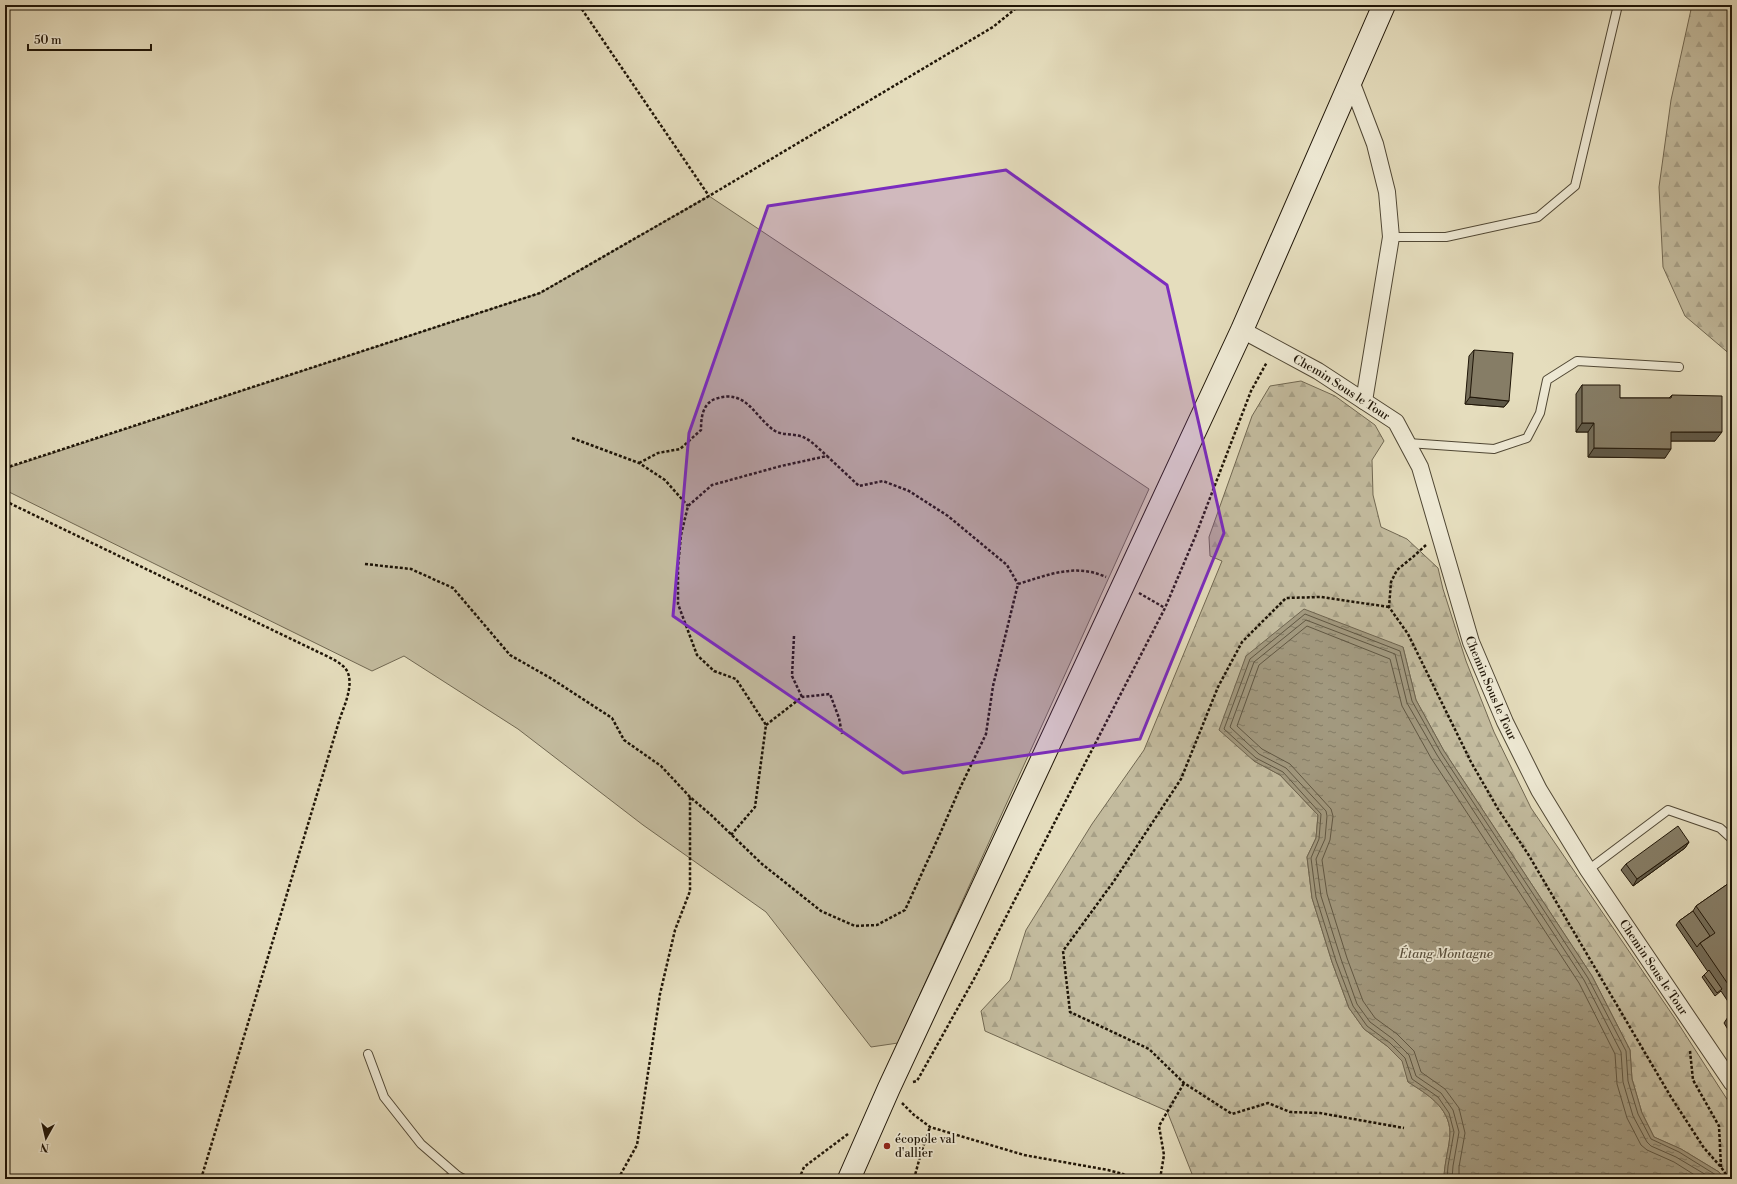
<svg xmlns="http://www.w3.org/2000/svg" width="1737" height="1184" font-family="'Libre Bodoni',serif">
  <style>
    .grass { fill: #c3bb9e; stroke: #716852 }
    .forest { fill: url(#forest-firs); stroke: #716852 }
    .water { fill: url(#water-ripples); stroke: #6e644f }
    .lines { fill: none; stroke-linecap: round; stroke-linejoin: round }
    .shore { stroke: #605743; stroke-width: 1 }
    .lane-casing { stroke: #504734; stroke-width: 10 }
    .street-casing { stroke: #504734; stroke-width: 18 }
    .secondary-casing { stroke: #1f1507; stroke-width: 24 }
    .path { stroke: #1f1507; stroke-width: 2.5; stroke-dasharray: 3 2; stroke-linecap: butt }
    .lane { stroke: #eee9d4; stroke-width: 8 }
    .street { stroke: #eee9d4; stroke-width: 16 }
    .secondary { stroke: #eee9d4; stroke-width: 22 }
    .wall { fill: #736c58; stroke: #1f1507 }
    .shaded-wall { fill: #5e5847; stroke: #1f1507 }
    .building { fill: #867d66; stroke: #1f1507 }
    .marked { fill: #7b2cbf; fill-opacity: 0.2; stroke: #7b2cbf; stroke-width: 3; stroke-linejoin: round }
    .poi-dot { fill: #8f2418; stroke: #eee9d4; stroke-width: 1.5 }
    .labels { text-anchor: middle; stroke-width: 3.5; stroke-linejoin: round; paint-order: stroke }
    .street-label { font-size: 12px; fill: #1f1507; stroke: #eee9d4 }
    .poi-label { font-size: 12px; fill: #1f1507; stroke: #eee9d4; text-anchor: start }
    .water-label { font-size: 13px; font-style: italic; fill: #5a503d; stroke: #eee9d4 }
  </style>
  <defs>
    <pattern id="forest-firs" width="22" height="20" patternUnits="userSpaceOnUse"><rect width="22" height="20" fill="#c3bb9e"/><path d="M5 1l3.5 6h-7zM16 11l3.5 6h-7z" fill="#a7a087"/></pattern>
    <pattern id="water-ripples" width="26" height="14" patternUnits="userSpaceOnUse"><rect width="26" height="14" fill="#a2997f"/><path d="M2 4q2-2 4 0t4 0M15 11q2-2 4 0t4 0" fill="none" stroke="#837c66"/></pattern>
  </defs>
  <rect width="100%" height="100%" fill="#e5ddbd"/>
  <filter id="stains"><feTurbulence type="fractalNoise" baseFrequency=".005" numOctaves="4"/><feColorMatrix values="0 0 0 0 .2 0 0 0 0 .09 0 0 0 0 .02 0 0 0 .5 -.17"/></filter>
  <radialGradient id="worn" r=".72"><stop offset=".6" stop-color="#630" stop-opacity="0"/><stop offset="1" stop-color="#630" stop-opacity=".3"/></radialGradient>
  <polygon class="grass" points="709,196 1149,489 898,1043 871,1047 766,912 643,825 518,729 404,656 372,671 5,490 5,469 540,293"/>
  <g class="forest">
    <polygon points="1692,5 1732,5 1732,356 1685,316 1663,267 1659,187 1671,100"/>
    <path d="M1301,381L1335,396L1375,425L1384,441L1372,460L1373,495L1381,527L1407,539L1438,568L1443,589L1466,661L1494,732L1531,808L1674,1017L1732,1107V1179H1724L1719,1172L1681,1149L1654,1137L1642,1113L1632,1079L1630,1050L1592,976L1444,751L1416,700L1403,647L1254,761L1280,775L1318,815L1316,838L1307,857L1312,898L1332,962L1349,1008L1364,1029L1387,1046L1403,1061L1408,1082C1427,1094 1449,1107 1450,1132C1450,1146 1444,1163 1444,1179H1194L1167,1111L985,1031L981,1011L1010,980L1026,930L1092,824L1144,750L1222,561L1210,556L1209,537L1252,416L1270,386Z"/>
  </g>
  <path class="water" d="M1304,609L1403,647L1416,700L1444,751L1592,976L1630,1050L1632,1079L1642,1113L1654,1137L1681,1149L1719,1172L1724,1179H1444C1444,1163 1450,1146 1450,1132C1449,1107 1427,1094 1408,1082L1402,1061L1387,1046L1364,1029L1349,1008L1332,962L1312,898L1307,857L1316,838L1318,815L1280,775L1254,761L1219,730L1246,656Z"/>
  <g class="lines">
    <g class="shore">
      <polyline points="1447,1179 1448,1166 1454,1132 1449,1113 1438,1097 1412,1079 1405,1058 1390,1043 1367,1026 1353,1006 1336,961 1316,897 1311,858 1319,839 1321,814 1283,772 1256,758 1224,729 1250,659 1305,614 1400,651 1412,701 1441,753 1588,978 1626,1051 1628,1081 1638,1114 1651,1139 1679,1152 1716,1175 1719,1179"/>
      <polyline points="1452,1179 1453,1166 1459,1132 1453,1110 1441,1093 1416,1076 1409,1055 1393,1039 1370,1022 1357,1004 1341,959 1321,896 1316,859 1325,839 1327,816 1326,811 1286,768 1259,754 1230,727 1254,662 1306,620 1395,654 1407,703 1437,755 1584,980 1621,1052 1623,1082 1633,1116 1647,1142 1651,1146 1676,1157 1713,1179"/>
      <polyline points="1459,1179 1459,1167 1465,1133 1459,1108 1445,1089 1421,1072 1414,1051 1397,1034 1375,1018 1363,1001 1347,958 1327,894 1322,860 1330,840 1333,816 1331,809 1290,764 1262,749 1237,726 1259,665 1307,626 1390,659 1402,706 1431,758 1579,983 1615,1054 1617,1084 1627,1118 1641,1145 1647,1150 1674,1162 1701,1179"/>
    </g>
    <defs>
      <g id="lane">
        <polyline points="1391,237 1446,237 1538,217 1575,186 1618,5"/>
        <polyline points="1408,443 1494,449 1527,438 1540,413 1547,380 1577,361 1679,367"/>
        <polyline points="1588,870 1668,810 1720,828 1732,839"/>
        <polyline points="368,1054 384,1097 421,1144 458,1176 464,1179"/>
        <polyline points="445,1179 458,1176"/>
      </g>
      <g id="street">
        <polyline points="1351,81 1375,144 1387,192 1391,237 1364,401"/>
        <path id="s1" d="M1242,330L1318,371L1396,422L1420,467L1471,642L1505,722L1539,790L1588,870L1732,1083"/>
      </g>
      <polyline id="secondary" points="849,1179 889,1088 1242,330 1384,5"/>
    </defs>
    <use href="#lane" class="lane-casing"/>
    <use href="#street" class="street-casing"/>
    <use href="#secondary" class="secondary-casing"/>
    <g class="path">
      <polyline points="579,5 709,196"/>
      <polyline points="572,438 639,463 665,480 688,506"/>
      <path d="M639,463L658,453L680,449L701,430C701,419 702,404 715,399C747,388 754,417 775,431C784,436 796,433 805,438C813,442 820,450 827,456"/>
      <polyline points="5,468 540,293 709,196 993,27 1020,5"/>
      <path d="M5,501L312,649C322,654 335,659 343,666C357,678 345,704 340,718L201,1179"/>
      <polyline points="1426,545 1414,556 1397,570 1391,582 1389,607 1408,634 1471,762 1498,809 1528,854 1671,1097 1704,1148 1721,1167 1729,1179"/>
      <path d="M365,564L411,569L453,588L510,655L552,679L612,718L624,740L661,766L690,797L711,815L762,864L821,911L855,926L877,925L905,910L939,836L960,788L986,734L993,686L1018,584C1048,575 1075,563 1106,577"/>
      <polyline points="1139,593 1165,608"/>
      <polyline points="1389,607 1321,597 1286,598 1242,642 1218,687 1181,779 1114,881 1063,951 1070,1012 1149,1049 1184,1083 1232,1114 1268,1103 1290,1112 1320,1113 1404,1128"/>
      <polyline points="794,636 792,676 802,697"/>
      <polyline points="766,725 802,697 830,694 839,718 842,734"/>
      <polyline points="731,835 755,807 766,725 736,679 714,671 697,655 678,604 678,567 681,535 688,506 712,485 781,466 827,456 859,486 883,481 909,491 948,516 1007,565 1018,584"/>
      <polyline points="1690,1051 1693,1080 1719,1126 1721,1167"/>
      <polyline points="913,1082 917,1081 974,979 1165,608 1195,537 1251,391 1267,362"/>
      <polyline points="902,1103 914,1115 930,1127 1024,1155 1108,1170 1123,1174 1132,1179"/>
      <polyline points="618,1179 637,1145 660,994 675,930 690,891 690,797"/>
      <polyline points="799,1179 804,1167 848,1134"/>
      <polyline points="914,1179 921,1153 930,1127"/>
      <polyline points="1160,1179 1164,1155 1159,1126 1184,1083"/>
    </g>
    <use href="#lane" class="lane"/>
    <use href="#street" class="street"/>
    <use href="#secondary" class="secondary"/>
  </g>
  <g class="wall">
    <polygon points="1474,350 1509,401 1504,407 1465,404 1469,356"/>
    <polygon points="1582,385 1620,398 1669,398 1672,395 1715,441 1671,441 1665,458 1588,457 1588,432 1576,432 1576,394"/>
    <polygon points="1689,842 1685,848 1633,886 1621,870 1626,864"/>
    <polygon points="1732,881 1732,1006 1731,1006 1721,991 1715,996 1702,977 1704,975 1708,972 1676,925 1679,921 1693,911 1696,906"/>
    <polygon points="1732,1013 1732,1036 1724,1023 1730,1014"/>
    <polygon points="1732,1043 1732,1055 1728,1049"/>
  </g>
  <g class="shaded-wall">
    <polygon points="1470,397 1509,401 1504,407 1465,404"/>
    <polygon points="1582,423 1594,423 1588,432 1576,432"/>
    <polygon points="1671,432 1722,432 1715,441 1665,441"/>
    <polygon points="1594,448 1671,449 1665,458 1588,457"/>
    <polygon points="1689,842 1685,848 1633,886 1637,879"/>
  </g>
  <g class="building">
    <polygon points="1474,350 1513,353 1509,401 1470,397"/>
    <polygon points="1582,385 1620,385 1620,398 1671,398 1672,395 1722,396 1722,432 1671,432 1671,449 1594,448 1594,423 1582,423"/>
    <polygon points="1678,826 1689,842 1637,879 1626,864"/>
    <polygon points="1732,881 1732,990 1700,943 1715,933 1696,906"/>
    <polygon points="1693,911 1710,936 1700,943 1697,947 1679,921"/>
    <polygon points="1709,970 1722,989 1717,993 1704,975"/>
    <polygon points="1732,1013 1732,1018 1730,1014"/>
  </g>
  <path class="marked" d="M1006,170L1167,285L1224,533L1140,739L903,773L673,616L689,433L768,206Z"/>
  <circle class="poi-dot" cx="887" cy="1146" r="4"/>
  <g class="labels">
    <g class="street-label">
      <text dy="4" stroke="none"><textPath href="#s1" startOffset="115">Chemin Sous le Tour</textPath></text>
      <text dy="4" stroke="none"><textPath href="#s1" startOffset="463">Chemin Sous le Tour</textPath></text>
      <text dy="4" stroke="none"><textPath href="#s1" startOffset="787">Chemin Sous le Tour</textPath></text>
    </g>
    <g class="poi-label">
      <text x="895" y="1143">écopole val<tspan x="895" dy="14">d'allier</tspan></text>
    </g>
    <g class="water-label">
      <text x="1446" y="958">Étang Montagne</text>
    </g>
  </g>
  <rect width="1737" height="1184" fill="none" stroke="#e5ddbd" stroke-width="20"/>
  <rect x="6" y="6" width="1725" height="1172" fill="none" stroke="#1f1507" stroke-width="2"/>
  <rect x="10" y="10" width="1717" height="1164" fill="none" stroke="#1f1507"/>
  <g transform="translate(46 1138) rotate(188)" stroke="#eee9d4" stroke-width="3" paint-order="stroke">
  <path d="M0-3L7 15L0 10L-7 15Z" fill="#1f1507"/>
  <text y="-6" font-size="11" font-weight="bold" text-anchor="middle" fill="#1f1507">N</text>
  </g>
  <path d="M28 44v6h123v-6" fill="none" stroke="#1f1507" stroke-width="2"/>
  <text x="34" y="44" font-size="12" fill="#1f1507" stroke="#eee9d4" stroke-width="3" paint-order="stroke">50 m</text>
  <rect width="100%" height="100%" filter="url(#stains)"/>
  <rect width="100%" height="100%" fill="url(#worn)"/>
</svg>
